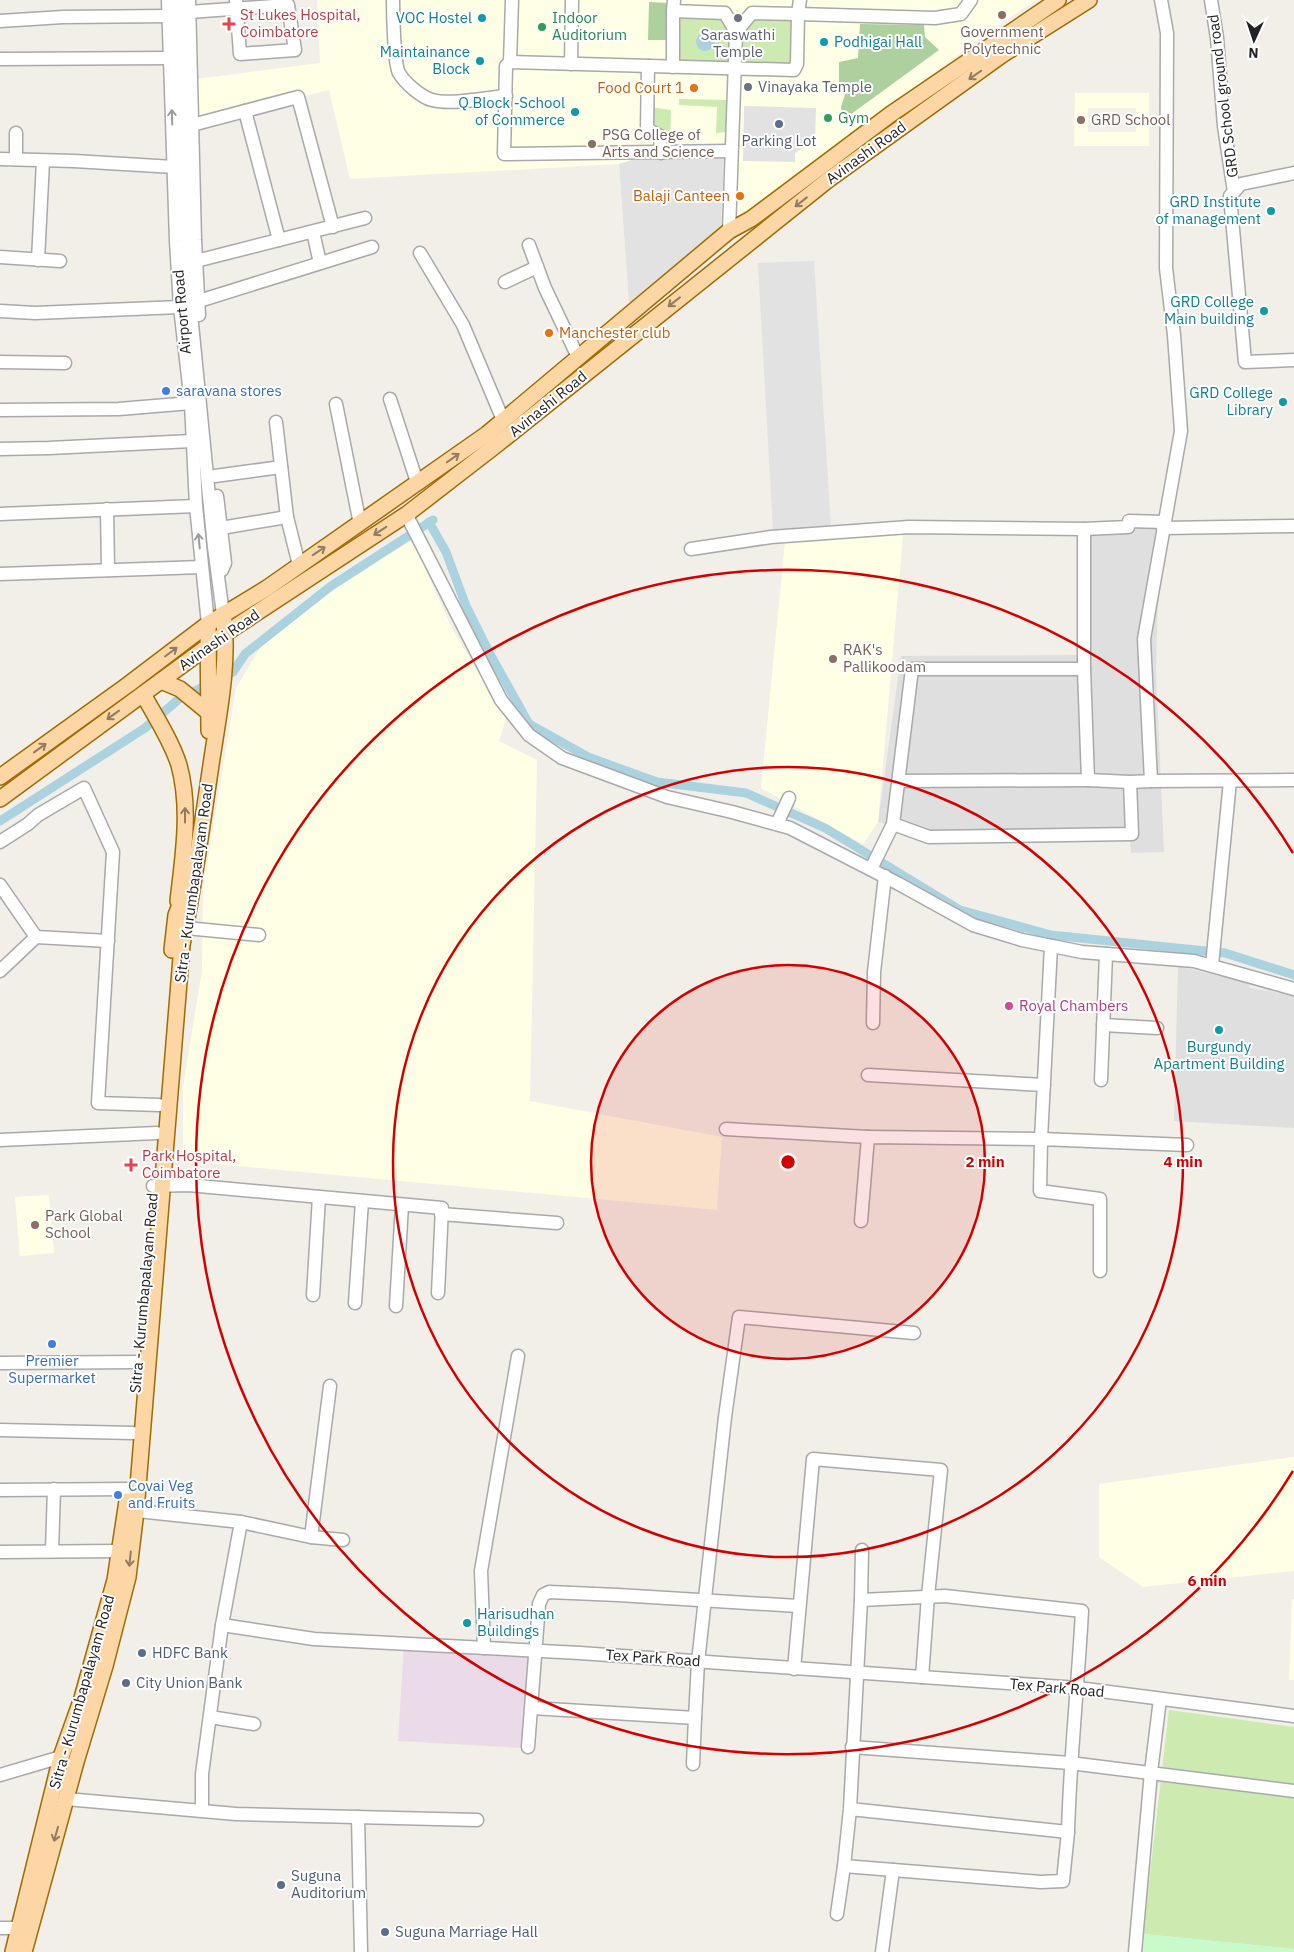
<svg xmlns="http://www.w3.org/2000/svg" width="1294" height="1952" font-family="'IBM Plex Sans',sans-serif">
  <style>
    .residential { fill: #e0dfdf }
    .industrial { fill: #ebdbe8 }
    .education { fill: #ffffe5; fill-rule: evenodd }
    .grass { fill: #cdebb0 }
    .forest { fill: #add19e }
    .park { fill: #c8facc }
    .parking { fill: #e2e2e2 }
    .water { fill: #aad3df }
    .lines { fill: none; stroke-linecap: round; stroke-linejoin: round }
    .canal { stroke: #aad3df; stroke-width: 9 }
    .minor-casing { stroke: #a9a9a9; stroke-width: 15 }
    .major-casing { stroke: #a06b00; stroke-width: 18 }
    .minor { stroke: #fff; stroke-width: 12 }
    .major { stroke: #fcd6a4; stroke-width: 15 }
    .oneway { stroke: #8f7c63 }
    .oneway2 { stroke: #9c9c9c }
    .ring { fill: none; stroke: #d40000; stroke-width: 2.5 }
    .education-dot { fill: #8d6e63; stroke: #fff; stroke-width: 2 }
    .culture-dot { fill: #0f9aa8; stroke: #fff; stroke-width: 2 }
    .worship-dot { fill: #6b7280; stroke: #fff; stroke-width: 2 }
    .health-dot { fill: #e0444e; stroke: #fff; stroke-width: 2 }
    .leisure-dot { fill: #2e9e5b; stroke: #fff; stroke-width: 2 }
    .food-dot { fill: #e8710a; stroke: #fff; stroke-width: 2 }
    .service-dot { fill: #5c6f8a; stroke: #fff; stroke-width: 2 }
    .shop-dot { fill: #3f7fe0; stroke: #fff; stroke-width: 2 }
    .hotel-dot { fill: #d1479c; stroke: #fff; stroke-width: 2 }
    .labels { text-anchor: middle; stroke-width: 4; stroke-linejoin: round; paint-order: stroke }
    .health-label { font-size: 15px; fill: #be3a42; stroke: #fff; text-anchor: start }
    .culture-label { font-size: 15px; fill: #0d838f; stroke: #fff; text-anchor: end }
    .leisure-label { font-size: 15px; fill: #27864d; stroke: #fff; text-anchor: start }
    .education-label { font-size: 15px; fill: #785e54; stroke: #fff; text-anchor: start }
    .worship-label { font-size: 15px; fill: #5b616d; stroke: #fff }
    .food-label { font-size: 15px; fill: #c56008; stroke: #fff; text-anchor: end }
    .street-label { font-size: 15px; fill: #222; stroke: #fff }
    .service-label { font-size: 15px; fill: #4e5e75; stroke: #fff; text-anchor: start }
    .shop-label { font-size: 15px; fill: #366cbe; stroke: #fff; text-anchor: start }
    .hotel-label { font-size: 15px; fill: #b23c85; stroke: #fff; text-anchor: start }
    .centre { fill: #d40000; stroke: #fff; stroke-width: 2.5 }
    .ring-label { font-size: 15px; text-anchor: middle; font-weight: bold; fill: #d40000; stroke: #fff; stroke-width: 4; stroke-linejoin: round; paint-order: stroke }
  </style>
  <rect width="100%" height="100%" fill="#f2efe9"/>
  <g class="residential">
    <polygon points="1170,520 1158,589 1156,671 1164,852 1131,853 1130,840 941,841 878,822 901,656 1083,655 1084,523"/>
    <polygon points="1178,966 1247,983 1251,988 1294,995 1294,1128 1174,1121"/>
  </g>
  <polygon class="industrial" points="404,1644 537,1652 523,1748 398,1741"/>
  <g class="education">
    <polygon points="317,0 1037,0 992,29 629,304 619,164 350,179 329,90 198,123 196,79 320,63"/>
    <path d="M1075,93H1149V146H1074ZM1088,108H1136V132H1088Z"/>
    <polygon points="904,524 878,822 863,844 761,788 786,531"/>
    <polygon points="412,540 454,632 506,719 499,741 537,760 530,1101 722,1137 717,1210 183,1161 183,1086 202,971 203,890 236,688 271,630"/>
    <polygon points="49,1195 54,1253 20,1256 15,1197"/>
    <polygon points="1294,1457 1294,1571 1143,1587 1099,1557 1099,1484"/>
    <polygon points="1292,1599 1294,1599 1294,1680 1289,1680"/>
  </g>
  <g class="grass">
    <polygon points="677,16 724,17 733,32 732,65 677,64"/>
    <polygon points="754,16 794,17 794,67 738,65 739,33"/>
    <polygon points="679,99 730,100 729,132 716,133 717,107 679,105"/>
    <polygon points="650,107 671,110 670,150 651,130"/>
    <polygon points="1169,1710 1294,1727 1294,1949 1143,1934"/>
  </g>
  <g class="forest">
    <polygon points="649,2 667,3 667,40 648,40"/>
    <polygon points="860,24 924,25 925,37 939,50 843,120 841,107 847,88 839,87 839,62 858,58"/>
  </g>
  <polygon class="park" points="1143,1934 1294,1949 1294,1952 1141,1952"/>
  <g class="parking">
    <polygon points="744,106 816,108 815,140 795,153 795,162 743,161"/>
    <polygon points="724,157 721,234 629,304 619,164 635,159"/>
    <polygon points="814,261 831,527 773,531 758,263"/>
  </g>
  <circle class="water" cx="705" cy="42" r="9"/>
  <g class="lines">
    <g class="canal">
      <polyline points="429,522 446,552 466,606 490,654 529,724 588,757 657,782 746,793 825,828 960,910 1051,935 1225,953 1294,975"/>
      <polyline points="0,821 145,728 179,699 233,672 245,654 331,586 433,520"/>
    </g>
    <defs>
      <g id="minor">
        <polyline points="168,0 176,241 180,307 191,403 196,506 208,624"/>
        <polyline points="179,0 187,273 214,547 223,614"/>
        <polyline points="189,0 195,240 199,315"/>
        <path d="M393,0C393,13 394,64 399,73C405,83 421,97 432,100C452,105 484,98 506,96"/>
        <polyline points="674,0 673,11 725,13 736,32"/>
        <polyline points="1211,0 1217,38 1224,126 1234,192"/>
        <polyline points="189,12 288,5 295,50 240,54 236,0"/>
        <polyline points="0,21 63,17 169,16"/>
        <polyline points="0,59 170,58"/>
        <polyline points="510,62 512,0"/>
        <polyline points="571,64 572,0"/>
        <polyline points="648,66 647,129 660,136 661,153"/>
        <polyline points="673,67 673,11"/>
        <polyline points="245,111 279,240"/>
        <polyline points="192,125 298,97 333,227"/>
        <polyline points="16,133 16,159"/>
        <polyline points="731,151 504,154 506,66 510,62 794,70 797,64 798,14 935,18 961,14 971,0"/>
        <polyline points="0,159 74,161 174,167"/>
        <polyline points="1294,173 1241,184 1230,196 1245,362 1294,360"/>
        <polyline points="729,231 736,32 752,13 798,14 800,0"/>
        <polyline points="313,232 320,263"/>
        <polyline points="529,245 545,288 578,357"/>
        <polyline points="420,253 463,325 503,420"/>
        <polyline points="0,257 60,261"/>
        <polyline points="38,260 43,161"/>
        <polyline points="196,261 365,218"/>
        <polyline points="505,282 537,267"/>
        <polyline points="199,301 372,247"/>
        <polyline points="0,311 35,313 180,307"/>
        <polyline points="0,362 65,363"/>
        <polyline points="390,399 417,482"/>
        <polyline points="336,404 360,524"/>
        <polyline points="0,410 119,409 191,403"/>
        <polyline points="276,422 287,517 299,565"/>
        <polyline points="0,449 49,448 192,441"/>
        <polyline points="215,476 281,467"/>
        <polyline points="217,496 225,563 222,570"/>
        <polyline points="107,509 108,570"/>
        <polyline points="0,514 196,506"/>
        <polyline points="406,514 501,700 529,735 562,758 667,797 732,812 790,828 899,884 973,925 1022,940 1082,952 1194,961 1294,989"/>
        <polyline points="221,528 287,517"/>
        <polyline points="1163,528 1294,526"/>
        <polyline points="691,549 771,537 909,527 1084,529"/>
        <polyline points="0,574 202,567"/>
        <polyline points="1084,669 1084,529 1128,527 1129,521 1164,522"/>
        <polyline points="1151,781 1294,780"/>
        <polyline points="1130,782 1151,781 1144,639 1181,431 1174,335 1166,268 1167,33 1161,0"/>
        <polyline points="777,824 789,798"/>
        <polyline points="893,824 929,837 1132,834 1130,782 1088,780"/>
        <polyline points="0,842 28,824 38,815 84,788 113,852 98,1103 159,1105"/>
        <polyline points="871,869 893,824 912,669 1084,669 1088,780 898,781"/>
        <polyline points="0,885 36,937"/>
        <polyline points="186,928 259,935"/>
        <polyline points="1212,965 1230,781"/>
        <polyline points="0,971 36,937 108,941"/>
        <polyline points="873,1023 874,972 885,876"/>
        <polyline points="1103,1025 1157,1028"/>
        <polyline points="868,1075 1044,1085"/>
        <polyline points="1101,1080 1106,954"/>
        <polyline points="726,1129 868,1137"/>
        <polyline points="0,1140 157,1133"/>
        <polyline points="153,1186 188,1185 442,1208 438,1293"/>
        <polyline points="441,1214 557,1223"/>
        <polyline points="861,1221 868,1137 1041,1139 1051,946"/>
        <polyline points="1100,1271 1100,1199 1040,1191 1041,1139 1187,1145"/>
        <polyline points="313,1295 319,1197"/>
        <polyline points="355,1303 362,1201"/>
        <polyline points="396,1306 402,1205"/>
        <polyline points="0,1363 139,1362"/>
        <polyline points="0,1430 133,1433"/>
        <polyline points="0,1490 129,1489"/>
        <polyline points="128,1510 241,1522 222,1625 314,1639 580,1653 1078,1688 1294,1716"/>
        <polyline points="241,1522 311,1537 330,1386"/>
        <polyline points="311,1537 343,1540"/>
        <polyline points="52,1551 54,1489"/>
        <polyline points="0,1552 119,1551"/>
        <path d="M861,1600L945,1596L1082,1611C1078,1685 1070,1758 1068,1832"/>
        <polyline points="484,1648 481,1571 518,1356"/>
        <polyline points="794,1669 813,1459 941,1470 928,1596 922,1677"/>
        <polyline points="532,1708 695,1718 693,1764"/>
        <polyline points="210,1717 254,1724"/>
        <polyline points="695,1718 698,1662 725,1417 739,1317 914,1333"/>
        <polyline points="528,1747 539,1604 543,1595 549,1592 618,1595 798,1606"/>
        <polyline points="852,1747 1070,1763 1294,1791"/>
        <polyline points="0,1775 61,1757"/>
        <polyline points="66,1799 236,1814 477,1820"/>
        <polyline points="850,1809 1068,1832 1063,1881 1041,1882 844,1866 850,1809 861,1600 862,1550"/>
        <polyline points="202,1810 202,1774 222,1625"/>
        <polyline points="358,1817 361,1952"/>
        <polyline points="837,1914 844,1866"/>
        <polyline points="0,1928 19,1928"/>
        <polyline points="882,1952 893,1870"/>
        <polyline points="1135,1952 1151,1772 1160,1699"/>
      </g>
      <g id="major">
        <polyline points="208,624 209,731"/>
        <polyline points="161,681 180,689 208,712"/>
        <path d="M143,694C155,716 171,740 179,765C191,809 183,857 178,901"/>
        <polyline points="0,777 129,684 208,624 267,588 487,434 729,231 751,219 891,114 1058,0"/>
        <polyline points="0,799 226,633 407,514 495,446 828,180 1002,55 1089,0"/>
        <polyline points="172,950 176,915 186,890"/>
        <polyline points="13,1952 61,1757 82,1698 115,1580 127,1501"/>
        <path d="M24,1952L76,1762L105,1666L128,1577L136,1511L182,945C194,886 202,825 211,765C218,717 230,662 223,614"/>
      </g>
    </defs>
    <use href="#minor" class="minor-casing"/>
    <use href="#major" class="major-casing"/>
    <use href="#minor" class="minor"/>
    <use href="#major" class="major"/>
  </g>
  <defs><path id="oneway-shaft" d="M-6 0H5M1.5-3L5.5 0L1.5 3" fill="none" stroke-width="1.6" stroke-linecap="round" stroke-linejoin="round" transform="scale(1.25)"/></defs>
  <g class="oneway">
    <use href="#oneway-shaft" transform="translate(975 75) rotate(145)"/>
    <use href="#oneway-shaft" transform="translate(801 202) rotate(142)"/>
    <use href="#oneway-shaft" transform="translate(674 302) rotate(142)"/>
    <use href="#oneway-shaft" transform="translate(453 458) rotate(-35)"/>
    <use href="#oneway-shaft" transform="translate(380 531) rotate(147)"/>
    <use href="#oneway-shaft" transform="translate(319 551) rotate(-34)"/>
    <use href="#oneway-shaft" transform="translate(171 652) rotate(-37)"/>
    <use href="#oneway-shaft" transform="translate(113 715) rotate(144)"/>
    <use href="#oneway-shaft" transform="translate(40 748) rotate(-36)"/>
    <use href="#oneway-shaft" transform="translate(185 815) rotate(-90)"/>
    <use href="#oneway-shaft" transform="translate(130 1559) rotate(96)"/>
    <use href="#oneway-shaft" transform="translate(56 1834) rotate(106)"/>
  </g>
  <g class="oneway2">
    <use href="#oneway-shaft" transform="translate(172 117) rotate(-92)"/>
    <use href="#oneway-shaft" transform="translate(199 541) rotate(-96)"/>
  </g>
  <circle cx="788" cy="1162" r="197" fill="#d40000" fill-opacity=".12"/>
  <g class="ring">
    <circle cx="788" cy="1162" r="197"/>
    <circle cx="788" cy="1162" r="395"/>
    <path d="M1293 1471A592 592 0 1 1 1293 853"/>
  </g>
  <g class="education-dot">
    <circle cx="1002" cy="15" r="5"/>
    <circle cx="1081" cy="120" r="5"/>
    <circle cx="592" cy="144" r="5"/>
    <circle cx="833" cy="659" r="5"/>
    <circle cx="35" cy="1225" r="5"/>
  </g>
  <g class="culture-dot">
    <circle cx="482" cy="18" r="5"/>
    <circle cx="824" cy="42" r="5"/>
    <circle cx="480" cy="61" r="5"/>
    <circle cx="575" cy="112" r="5"/>
    <circle cx="1271" cy="211" r="5"/>
    <circle cx="1264" cy="311" r="5"/>
    <circle cx="1283" cy="402" r="5"/>
    <circle cx="1219" cy="1030" r="5"/>
    <circle cx="467" cy="1623" r="5"/>
  </g>
  <g class="worship-dot">
    <circle cx="738" cy="18" r="5"/>
    <circle cx="748" cy="87" r="5"/>
  </g>
  <g class="health-dot">
    <path d="M226.5 16.5h5v5h5v5h-5v5h-5v-5h-5v-5h5z"/>
    <path d="M128.5 1157.5h5v5h5v5h-5v5h-5v-5h-5v-5h5z"/>
  </g>
  <g class="leisure-dot">
    <circle cx="542" cy="27" r="5"/>
    <circle cx="828" cy="118" r="5"/>
  </g>
  <g class="food-dot">
    <circle cx="694" cy="88" r="5"/>
    <circle cx="740" cy="196" r="5"/>
    <circle cx="549" cy="333" r="5"/>
  </g>
  <g class="service-dot">
    <circle cx="779" cy="124" r="5"/>
    <circle cx="142" cy="1653" r="5"/>
    <circle cx="126" cy="1683" r="5"/>
    <circle cx="281" cy="1885" r="5"/>
    <circle cx="385" cy="1932" r="5"/>
  </g>
  <g class="shop-dot">
    <circle cx="166" cy="391" r="5"/>
    <circle cx="52" cy="1344" r="5"/>
    <circle cx="118" cy="1495" r="5"/>
  </g>
  <circle class="hotel-dot" cx="1009" cy="1006" r="5"/>
  <g class="labels">
    <g class="health-label">
      <text x="240" y="20">St Lukes Hospital,<tspan x="240" dy="17">Coimbatore</tspan></text>
      <text x="142" y="1161">Park Hospital,<tspan x="142" dy="17">Coimbatore</tspan></text>
    </g>
    <g class="culture-label">
      <text x="472" y="23">VOC Hostel</text>
      <text x="834" y="47" text-anchor="start">Podhigai Hall</text>
      <text x="470" y="57">Maintainance<tspan x="470" dy="17">Block</tspan></text>
      <text x="565" y="108">Q Block -School<tspan x="565" dy="17">of Commerce</tspan></text>
      <text x="1261" y="207">GRD Institute<tspan x="1261" dy="17">of management</tspan></text>
      <text x="1254" y="307">GRD College<tspan x="1254" dy="17">Main building</tspan></text>
      <text x="1273" y="398">GRD College<tspan x="1273" dy="17">Library</tspan></text>
      <text x="1219" y="1052" text-anchor="middle">Burgundy<tspan x="1219" dy="17">Apartment Building</tspan></text>
      <text x="477" y="1619" text-anchor="start">Harisudhan<tspan x="477" dy="17">Buildings</tspan></text>
    </g>
    <g class="leisure-label">
      <text x="552" y="23">Indoor<tspan x="552" dy="17">Auditorium</tspan></text>
      <text x="838" y="123">Gym</text>
    </g>
    <g class="education-label">
      <text x="1002" y="37" text-anchor="middle">Government<tspan x="1002" dy="17">Polytechnic</tspan></text>
      <text x="1091" y="125">GRD School</text>
      <text x="602" y="140">PSG College of<tspan x="602" dy="17">Arts and Science</tspan></text>
      <text x="843" y="655">RAK's<tspan x="843" dy="17">Pallikoodam</tspan></text>
      <text x="45" y="1221">Park Global<tspan x="45" dy="17">School</tspan></text>
    </g>
    <g class="worship-label">
      <text x="738" y="40">Saraswathi<tspan x="738" dy="17">Temple</tspan></text>
      <text x="758" y="92" text-anchor="start">Vinayaka Temple</text>
    </g>
    <g class="food-label">
      <text x="684" y="93">Food Court 1</text>
      <text x="730" y="201">Balaji Canteen</text>
      <text x="559" y="338" text-anchor="start">Manchester club</text>
    </g>
    <g class="street-label">
      <text transform="translate(1223 96) rotate(-97)" y="5">GRD School ground road</text>
      <text transform="translate(866 153) rotate(-36)" y="5">Avinashi Road</text>
      <text transform="translate(182 312) rotate(-95)" y="5">Airport Road</text>
      <text transform="translate(548 404) rotate(-39)" y="5">Avinashi Road</text>
      <text transform="translate(219 640) rotate(-35)" y="5">Avinashi Road</text>
      <text transform="translate(194 883) rotate(-82)" y="5">Sitra - Kurumbapalayam Road</text>
      <text transform="translate(144 1293) rotate(-85)" y="5">Sitra - Kurumbapalayam Road</text>
      <text transform="translate(653 1658) rotate(4)" y="5">Tex Park Road</text>
      <text transform="translate(1057 1688) rotate(5)" y="5">Tex Park Road</text>
      <text transform="translate(82 1692) rotate(-74)" y="5">Sitra - Kurumbapalayam Road</text>
    </g>
    <g class="service-label">
      <text x="779" y="146" text-anchor="middle">Parking Lot</text>
      <text x="152" y="1658">HDFC Bank</text>
      <text x="136" y="1688">City Union Bank</text>
      <text x="291" y="1881">Suguna<tspan x="291" dy="17">Auditorium</tspan></text>
      <text x="395" y="1937">Suguna Marriage Hall</text>
    </g>
    <g class="shop-label">
      <text x="176" y="396">saravana stores</text>
      <text x="52" y="1366" text-anchor="middle">Premier<tspan x="52" dy="17">Supermarket</tspan></text>
      <text x="128" y="1491">Covai Veg<tspan x="128" dy="17">and Fruits</tspan></text>
    </g>
    <g class="hotel-label">
      <text x="1019" y="1011">Royal Chambers</text>
    </g>
  </g>
  <circle cx="788" cy="1162" r="8" class="centre"/>
  <g class="ring-label">
    <text x="985" y="1167">2 min</text>
    <text x="1183" y="1167">4 min</text>
    <text x="1207" y="1586">6 min</text>
  </g>
  <g transform="translate(1254 40) rotate(183)" stroke="#ffffff" stroke-width="4" paint-order="stroke">
  <path d="M0-4L9 19L0 12L-9 19Z" fill="#222222"/>
  <text y="-8" font-size="14" font-weight="bold" text-anchor="middle" fill="#222222">N</text>
  </g>
</svg>
